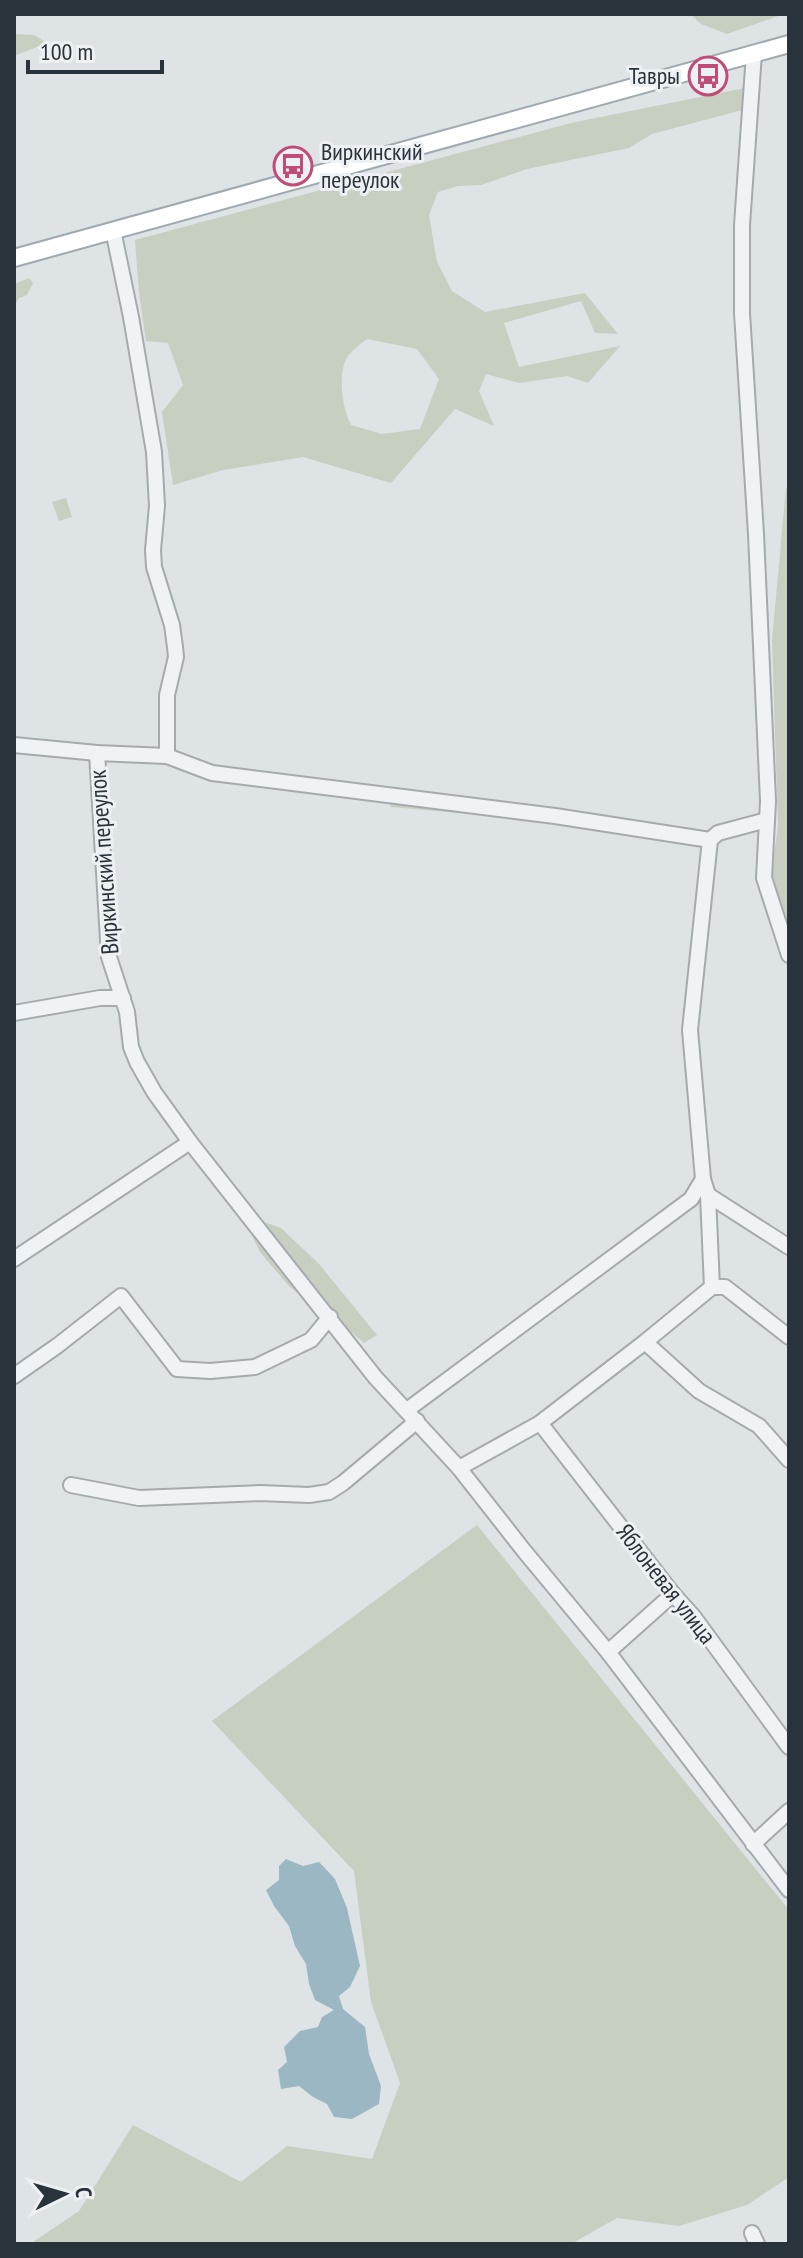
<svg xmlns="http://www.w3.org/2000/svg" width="803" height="2258" font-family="'PT Sans Narrow',sans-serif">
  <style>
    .green { fill: #c7cfc0; fill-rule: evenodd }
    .water { fill: #9bb7c3 }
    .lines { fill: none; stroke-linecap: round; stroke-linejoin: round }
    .minor-casing { stroke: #a4abaf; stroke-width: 18 }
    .major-casing { stroke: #9ea9b1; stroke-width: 20 }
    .minor { stroke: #f0f3f5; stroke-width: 14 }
    .major { stroke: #fff; stroke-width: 16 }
    .labels { text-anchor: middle; stroke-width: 6; stroke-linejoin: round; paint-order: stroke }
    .poi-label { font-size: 24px; fill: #28333b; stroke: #edf1f4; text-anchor: end }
    .street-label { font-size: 24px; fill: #28333b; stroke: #edf1f4 }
  </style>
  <rect width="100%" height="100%" fill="#dee3e6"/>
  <g class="green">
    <polygon points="690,14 784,14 727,34 701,24"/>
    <polygon points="14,34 34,35 47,43 14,56"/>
    <path d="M745,88L746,109L652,134L629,148L527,169L481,185L458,186L438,192L429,215L437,262L452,291L485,312L585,293L618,334L595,333L581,301L504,323L519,367L620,346L588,383L567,376L519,383L486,374L479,391L494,426L455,409L391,483L303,457L223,470L173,485L162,412L183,385L168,343L146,341L139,293L135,240L571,123ZM367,339L417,349L439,379L420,429L382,434L351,425C342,409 337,372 348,356C352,350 361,344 367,339Z"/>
    <polygon points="29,278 33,283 27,295 19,298 14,306 14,284"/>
    <polygon points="789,487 789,932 771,877 778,826 772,640 786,488"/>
    <polygon points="66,498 72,517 59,521 52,502"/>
    <polygon points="392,799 515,817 509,819 495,816 391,807 389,803"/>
    <polygon points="253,1218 281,1228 319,1264 377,1335 364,1343 324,1308 308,1302 288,1285 260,1252 252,1235"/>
    <polygon points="477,1525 789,1910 789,2177 747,2205 679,2226 617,2218 571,2244 30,2244 79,2211 133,2125 241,2182 287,2146 372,2159 400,2083 371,2002 354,1871 212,1721"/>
  </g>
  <polygon class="water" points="286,1859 303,1866 319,1862 335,1879 347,1908 360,1966 350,1987 339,1996 343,2009 365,2027 369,2054 381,2086 379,2104 352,2119 334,2117 327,2104 313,2097 299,2086 281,2089 278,2070 287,2062 284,2047 300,2031 318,2027 322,2017 334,2010 315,2000 309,1984 306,1964 295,1946 289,1926 274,1906 266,1890 279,1880 279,1866"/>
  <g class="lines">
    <defs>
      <g id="minor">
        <polyline points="754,53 742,225 742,313 756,534 768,801 764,878 789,955"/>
        <polyline points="113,230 131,317 154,452 157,506 153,550 154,567 172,625 175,647 176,657 167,695 167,756"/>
        <polyline points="14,745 97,753 167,756 212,773 555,816 710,840 718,833 767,820"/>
        <polyline points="97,753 109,957 127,1012 131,1047 137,1062 154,1092 190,1142 375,1377 459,1468 525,1552 608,1652 789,1890"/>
        <polyline points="14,1013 100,998 123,998"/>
        <polyline points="708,1195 789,1247"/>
        <polyline points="14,1259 190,1142"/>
        <polyline points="712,1287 725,1287 789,1337"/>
        <polyline points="645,1342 699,1391 759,1426 789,1460"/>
        <polyline points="14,1376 57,1346 121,1296 177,1369 210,1371 255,1367 311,1340 330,1317"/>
        <polyline points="407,1410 691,1199 703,1179"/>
        <polyline points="540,1423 673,1594 693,1616 789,1747"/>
        <polyline points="459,1468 540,1423 645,1342 712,1287 708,1195 703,1179 690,1030 710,840"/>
        <polyline points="71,1485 139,1498 260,1493 309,1495 329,1492 343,1483 417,1421"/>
        <polyline points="608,1652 673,1594"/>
        <polyline points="753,1844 789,1811"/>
        <polyline points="752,2233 757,2244"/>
      </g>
      <polyline id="major" points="14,258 789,44"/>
    </defs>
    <use href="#minor" class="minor-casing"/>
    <use href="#major" class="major-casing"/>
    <use href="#minor" class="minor"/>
    <use href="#major" class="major"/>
  </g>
  <defs>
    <symbol id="bus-ring" viewBox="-11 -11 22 22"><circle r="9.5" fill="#edf1f4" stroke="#c14c77" stroke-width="1.5"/><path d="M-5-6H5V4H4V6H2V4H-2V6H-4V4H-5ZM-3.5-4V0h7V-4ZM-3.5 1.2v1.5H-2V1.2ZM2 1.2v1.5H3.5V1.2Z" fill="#c14c77"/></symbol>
  </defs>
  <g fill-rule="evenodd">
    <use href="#bus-ring" x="686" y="54" width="44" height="44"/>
    <use href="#bus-ring" x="271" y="144" width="44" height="44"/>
  </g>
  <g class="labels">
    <g class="poi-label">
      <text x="680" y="84">Тавры</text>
      <text x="321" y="160" text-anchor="start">Виркинский<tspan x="321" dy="28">переулок</tspan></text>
    </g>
    <g class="street-label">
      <text transform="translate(104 862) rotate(-94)" y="8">Виркинский переулок</text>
      <text transform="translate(666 1584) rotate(52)" y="8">Яблоневая улица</text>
    </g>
  </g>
  <rect width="803" height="2258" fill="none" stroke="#28333b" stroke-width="32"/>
  <g transform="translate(64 2194) rotate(85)" stroke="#edf1f4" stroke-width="6" paint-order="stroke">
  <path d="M0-6L14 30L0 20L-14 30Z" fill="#28333b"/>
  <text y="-12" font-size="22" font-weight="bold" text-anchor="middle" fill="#28333b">С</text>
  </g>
  <path d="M28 60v12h134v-12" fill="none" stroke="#28333b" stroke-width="4"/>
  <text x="40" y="60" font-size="24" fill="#28333b" stroke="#edf1f4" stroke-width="6" paint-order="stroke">100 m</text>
</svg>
